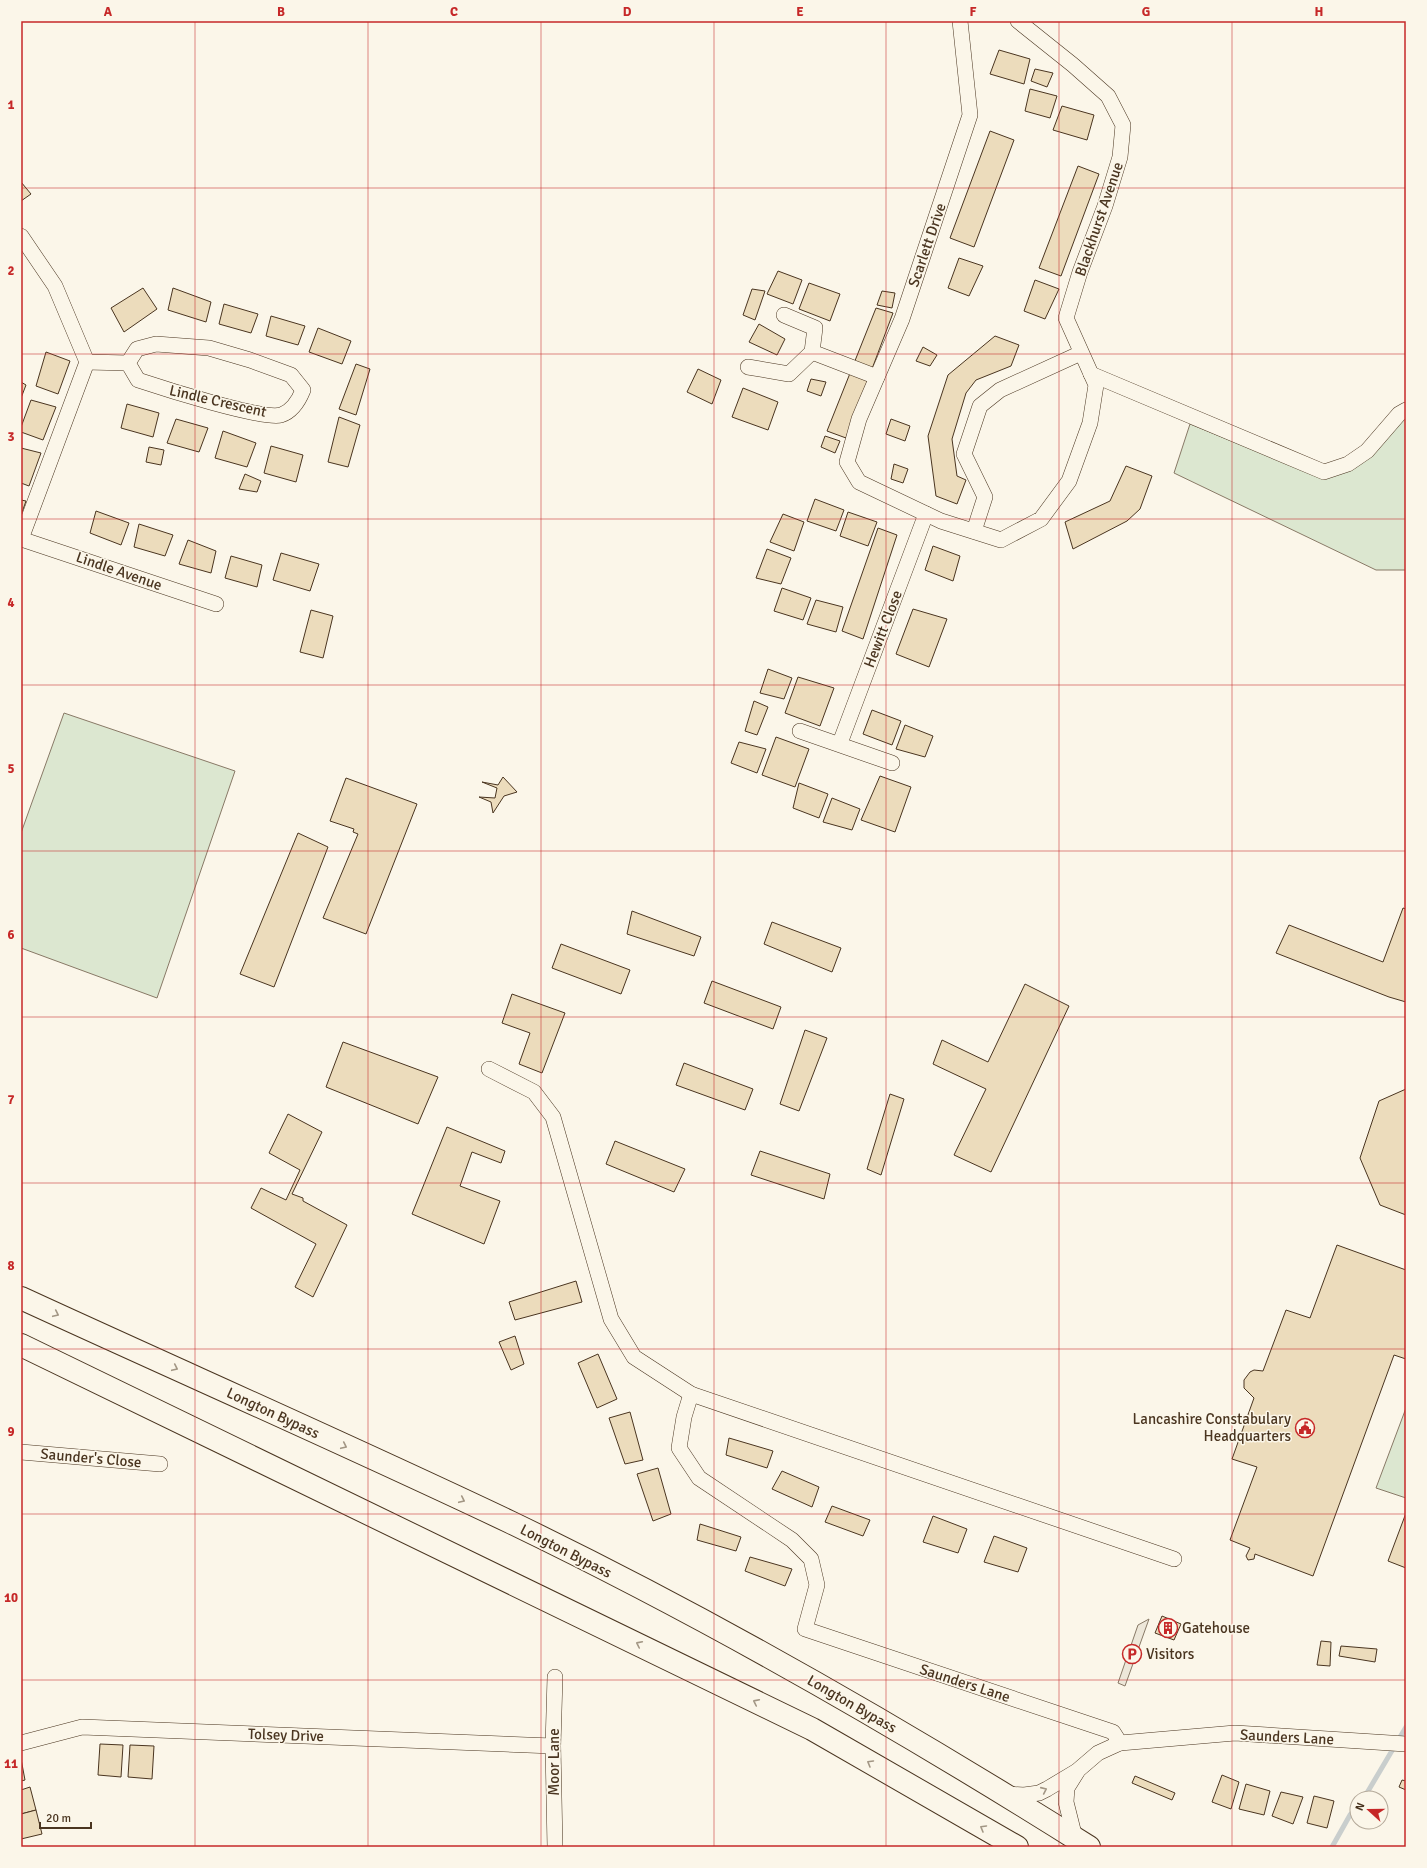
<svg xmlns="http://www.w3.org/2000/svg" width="1427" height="1868" font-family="Signika,sans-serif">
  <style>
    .green { fill: #dce7d0; stroke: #887966 }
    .parking { fill: #ede7d9; stroke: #887966 }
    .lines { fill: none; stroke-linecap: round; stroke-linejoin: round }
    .stream { stroke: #c9cecd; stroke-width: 5 }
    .building { fill: #ecdcbc; stroke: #4a3520 }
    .street-casing { stroke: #4a3520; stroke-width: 16 }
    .highway-casing { stroke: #4a3520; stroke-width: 24 }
    .street { stroke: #fbf6e9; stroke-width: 15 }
    .highway { stroke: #fbf6e9; stroke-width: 22 }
    .oneway { stroke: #a29684 }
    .grid { fill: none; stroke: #c62828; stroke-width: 1; stroke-opacity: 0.55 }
    .labels { text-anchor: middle; stroke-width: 3; stroke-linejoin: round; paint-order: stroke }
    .street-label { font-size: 15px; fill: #4a3520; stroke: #fbf6e9 }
    .poi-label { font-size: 15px; fill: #4a3520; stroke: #fbf6e9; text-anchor: start }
    .neatline { fill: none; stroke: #c62828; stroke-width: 1.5 }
    .grid-label { font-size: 13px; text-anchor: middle; font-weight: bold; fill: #c62828 }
  </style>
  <rect width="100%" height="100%" fill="#fbf6e9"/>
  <g class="green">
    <polygon points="1406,416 1406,570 1376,570 1174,473 1190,424 1318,476"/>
    <polygon points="64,713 235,771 157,998 21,948 21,833"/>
    <polygon points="1406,1408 1406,1498 1376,1488"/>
  </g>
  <polygon class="parking" points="1149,1619 1125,1686 1118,1683 1138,1625"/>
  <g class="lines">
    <g class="stream">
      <polyline points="1364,1798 1406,1727"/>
      <polyline points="1332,1847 1350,1815 1357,1807"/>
    </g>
  </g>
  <g class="building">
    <polygon points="999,50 1030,59 1024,84 990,74"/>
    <polygon points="1035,69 1053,73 1047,87 1031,81"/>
    <polygon points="1030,89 1057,96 1050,118 1025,111"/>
    <polygon points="1062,106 1094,115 1087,140 1053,130"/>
    <polygon points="990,131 1014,140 974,247 950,238"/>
    <polygon points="1078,166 1099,174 1061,276 1039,268"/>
    <polygon points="21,182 31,194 21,201"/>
    <polygon points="959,258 983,266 969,296 948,288"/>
    <polygon points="778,271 802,280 793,304 767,294"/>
    <polygon points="1035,280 1059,289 1045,319 1024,311"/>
    <polygon points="809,283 840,294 830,321 799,309"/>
    <polygon points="143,288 157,309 124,332 111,308"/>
    <polygon points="173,288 211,302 206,322 168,310"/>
    <polygon points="752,289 765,291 755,320 743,315"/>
    <polygon points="882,291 895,293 892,308 877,305"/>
    <polygon points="224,304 258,314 251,333 219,324"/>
    <polygon points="876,308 893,313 846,438 827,431"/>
    <polygon points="271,316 305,326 298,345 266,336"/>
    <polygon points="759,324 785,339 777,355 749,342"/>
    <polygon points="318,328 351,341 342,364 309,352"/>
    <polygon points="995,336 1019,345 1011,366 976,380 966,393 952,439 957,476 966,480 957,504 936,496 928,436 948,375"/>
    <polygon points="923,347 937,355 930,366 916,361"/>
    <polygon points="46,352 70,361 58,394 36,386"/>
    <polygon points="356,364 370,369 356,415 339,409"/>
    <polygon points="698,369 721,380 712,404 687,392"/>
    <polygon points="811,379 826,382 821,396 807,391"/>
    <polygon points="21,382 26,385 21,398"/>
    <polygon points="743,388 778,402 768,430 732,417"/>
    <polygon points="31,400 56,407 43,440 21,432 21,427"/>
    <polygon points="127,404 159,413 153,437 121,428"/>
    <polygon points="339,417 360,425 348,467 328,462"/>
    <polygon points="176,419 208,428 199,452 167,443"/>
    <polygon points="891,419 910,426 905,441 886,434"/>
    <polygon points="223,431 256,443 247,467 215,458"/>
    <polygon points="825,436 840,441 835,453 821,447"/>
    <polygon points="271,446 303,455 296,482 264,473"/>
    <polygon points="149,447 164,450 161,465 146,462"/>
    <polygon points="21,448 41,453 29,486 21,483"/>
    <polygon points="894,464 908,469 903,483 891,479"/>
    <polygon points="1126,466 1152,476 1140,509 1127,521 1073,549 1065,522 1110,501"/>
    <polygon points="245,474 261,481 257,492 239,489"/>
    <polygon points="815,499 844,510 836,531 807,521"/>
    <polygon points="21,500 26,501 21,515"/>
    <polygon points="96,511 129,523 121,545 90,533"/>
    <polygon points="848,512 877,522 868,546 840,536"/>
    <polygon points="783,514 804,522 794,551 770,542"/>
    <polygon points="139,524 173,535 165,556 134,547"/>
    <polygon points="878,528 897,535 863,639 842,631"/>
    <polygon points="188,540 216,551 211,573 179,564"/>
    <polygon points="933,546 960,556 953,581 925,570"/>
    <polygon points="767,549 791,558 781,584 756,578"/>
    <polygon points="281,553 319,564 310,591 273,580"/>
    <polygon points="231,556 262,565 257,587 225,578"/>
    <polygon points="782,588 811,598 803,620 774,611"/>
    <polygon points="816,600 843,607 836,632 807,624"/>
    <polygon points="913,609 947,619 929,667 896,654"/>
    <polygon points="311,610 333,616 323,658 300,652"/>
    <polygon points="768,669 792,678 784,699 760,693"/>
    <polygon points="798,677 834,688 820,726 785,713"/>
    <polygon points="754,701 768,707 757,735 745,731"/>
    <polygon points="872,710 901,721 892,745 863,734"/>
    <polygon points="905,725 933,736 925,757 896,749"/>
    <polygon points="776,737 809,749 795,787 762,775"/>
    <polygon points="739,742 766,749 757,773 731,763"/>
    <polygon points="880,776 911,787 895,832 861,820"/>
    <polygon points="503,777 517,792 504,796 493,813 491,802 479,797 495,798 497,788 482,782 498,785"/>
    <polygon points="346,778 417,804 366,934 323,918 358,834 353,832 354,829 330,821"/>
    <polygon points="799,783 828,794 819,818 793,808"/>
    <polygon points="832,798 860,809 852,830 823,822"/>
    <polygon points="298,833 328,847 274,987 240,974"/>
    <polygon points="1403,908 1406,909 1406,1002 1389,997 1276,953 1289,925 1383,962"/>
    <polygon points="632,911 701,937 694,956 627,934"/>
    <polygon points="772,922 841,948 832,972 764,944"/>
    <polygon points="561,944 630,970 621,994 552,968"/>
    <polygon points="712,981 781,1007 773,1029 704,1003"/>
    <polygon points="1025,984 1069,1006 991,1172 954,1155 986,1089 933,1064 942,1040 988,1062"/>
    <polygon points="512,994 565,1013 542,1073 519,1064 530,1033 502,1023"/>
    <polygon points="805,1030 827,1038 799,1111 780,1104"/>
    <polygon points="343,1042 438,1077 418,1124 326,1087"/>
    <polygon points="684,1063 753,1089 745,1110 676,1085"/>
    <polygon points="1406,1089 1406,1215 1380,1205 1360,1158 1379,1101"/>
    <polygon points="890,1094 904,1099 881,1175 867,1169"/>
    <polygon points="288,1114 322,1132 292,1194 303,1198 303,1201 347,1225 313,1297 295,1287 316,1244 251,1208 261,1188 286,1200 300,1170 269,1153"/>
    <polygon points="447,1127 505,1151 501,1163 472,1152 460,1186 500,1201 484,1244 412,1214"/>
    <polygon points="615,1141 685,1169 674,1192 606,1164"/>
    <polygon points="760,1151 830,1174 824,1199 751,1175"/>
    <polygon points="1337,1245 1406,1270 1406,1359 1394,1355 1313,1576 1255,1554 1254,1559 1248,1560 1246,1556 1250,1548 1230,1540 1257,1467 1232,1459 1254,1398 1244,1388 1244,1380 1250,1372 1254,1370 1263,1371 1286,1310 1310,1318"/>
    <polygon points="576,1281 582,1302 515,1320 509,1302"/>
    <polygon points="515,1336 524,1364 511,1370 499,1342"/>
    <polygon points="598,1354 617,1399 597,1408 578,1363"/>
    <polygon points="630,1412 643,1460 625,1464 609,1418"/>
    <polygon points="729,1438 773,1451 767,1468 726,1455"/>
    <polygon points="658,1468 671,1514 653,1521 637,1474"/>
    <polygon points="782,1471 819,1487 812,1507 772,1489"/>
    <polygon points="832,1506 870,1520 863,1536 825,1522"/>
    <polygon points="1406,1513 1406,1568 1388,1561"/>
    <polygon points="933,1516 967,1529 958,1553 923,1542"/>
    <polygon points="700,1524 741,1537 736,1551 697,1540"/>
    <polygon points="994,1536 1027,1548 1018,1572 984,1562"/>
    <polygon points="750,1557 792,1569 785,1586 745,1571"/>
    <polygon points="1162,1616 1181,1624 1174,1640 1155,1633"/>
    <polygon points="1321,1641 1331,1642 1330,1666 1317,1665"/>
    <polygon points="1341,1646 1377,1649 1375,1662 1339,1656"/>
    <polygon points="100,1744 123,1745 121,1777 98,1775"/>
    <polygon points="130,1745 154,1746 152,1779 128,1777"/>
    <polygon points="21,1759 25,1780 21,1781"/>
    <polygon points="1222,1775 1239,1782 1231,1809 1212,1802"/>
    <polygon points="1135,1776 1175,1793 1172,1800 1132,1783"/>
    <polygon points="1402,1780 1406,1781 1406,1790 1399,1787"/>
    <polygon points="1246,1784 1270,1791 1264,1815 1239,1809"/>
    <polygon points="30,1787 36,1810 21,1814 21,1790"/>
    <polygon points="1281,1792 1303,1797 1293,1824 1272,1816"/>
    <polygon points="1314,1796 1334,1801 1327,1828 1307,1823"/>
    <polygon points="36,1810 42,1834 21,1839 21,1814"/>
  </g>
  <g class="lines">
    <defs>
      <g id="street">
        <polyline points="960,21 970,115 902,319 859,419 847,462 859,482 941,521 1001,540 1041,519 1069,481 1090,423 1096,385 1066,318 1080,272 1105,206 1120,157 1123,125 1108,96 1073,65 1018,21"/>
        <polyline points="21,236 55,286 87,362 21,539 216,604"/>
        <polyline points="784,315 815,328 812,352 877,377"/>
        <path d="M156,344L209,348L250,360L291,375L303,390C299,400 293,411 281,415C262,420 162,388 138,380L128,363L137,349Z"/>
        <polyline points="87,362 128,363"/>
        <polyline points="748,367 789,374 812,352"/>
        <polyline points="1091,374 1324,472 1348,464 1367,451 1399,414 1406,410"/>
        <polyline points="974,531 985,497 964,454 980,406 1000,390 1081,353"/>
        <polyline points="800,731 892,763"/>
        <polyline points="840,743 926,514"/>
        <polyline points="489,1069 534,1092 553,1117 611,1319 634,1357 691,1394 1174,1559"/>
        <polyline points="691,1394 684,1417 679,1448 699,1478 792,1540 811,1559 817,1585 805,1629 1113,1732 1120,1743"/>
        <polyline points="21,1452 160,1464"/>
        <polyline points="555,1677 553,1746 555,1847"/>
        <polyline points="21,1743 82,1727 553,1746"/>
        <polyline points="1007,1794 1024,1795 1039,1793 1047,1789 1077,1771 1098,1753 1120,1743 1235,1733 1406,1744"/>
        <polyline points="1075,1838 1066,1802 1067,1788 1077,1772"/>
      </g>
      <g id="highway">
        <path d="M21,1298C184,1373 348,1445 510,1522C709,1618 902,1729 1089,1847"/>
        <polyline points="21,1345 812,1729 1017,1847"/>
      </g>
    </defs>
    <use href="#street" class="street-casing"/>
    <use href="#highway" class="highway-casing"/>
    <use href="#street" class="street"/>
    <use href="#highway" class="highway"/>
  </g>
  <defs><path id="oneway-chevron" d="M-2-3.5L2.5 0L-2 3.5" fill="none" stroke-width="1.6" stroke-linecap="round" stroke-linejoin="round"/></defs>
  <g class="oneway">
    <use href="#oneway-chevron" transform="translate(56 1314) rotate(25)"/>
    <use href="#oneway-chevron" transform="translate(175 1368) rotate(25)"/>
    <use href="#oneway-chevron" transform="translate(344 1446) rotate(25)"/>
    <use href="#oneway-chevron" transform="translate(462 1500) rotate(25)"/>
    <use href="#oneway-chevron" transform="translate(639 1644) rotate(-154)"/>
    <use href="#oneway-chevron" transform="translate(756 1702) rotate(-154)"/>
    <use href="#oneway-chevron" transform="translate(870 1763) rotate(-150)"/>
    <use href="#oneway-chevron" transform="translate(1044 1790) rotate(-24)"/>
    <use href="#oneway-chevron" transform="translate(983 1828) rotate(-150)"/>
  </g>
  <path class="grid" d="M195,21V1847M368,21V1847M541,21V1847M714,21V1847M886,21V1847M1059,21V1847M1232,21V1847M21,188H1406M21,354H1406M21,519H1406M21,685H1406M21,851H1406M21,1017H1406M21,1183H1406M21,1349H1406M21,1514H1406M21,1680H1406"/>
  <defs>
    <symbol id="civic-ring" viewBox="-11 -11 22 22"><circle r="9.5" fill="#fbf6e9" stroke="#c62828" stroke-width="1.5"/><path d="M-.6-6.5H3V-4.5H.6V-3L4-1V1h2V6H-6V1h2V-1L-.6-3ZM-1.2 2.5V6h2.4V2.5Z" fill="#c62828"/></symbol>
    <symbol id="building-ring" viewBox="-11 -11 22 22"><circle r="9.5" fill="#fbf6e9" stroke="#c62828" stroke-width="1.5"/><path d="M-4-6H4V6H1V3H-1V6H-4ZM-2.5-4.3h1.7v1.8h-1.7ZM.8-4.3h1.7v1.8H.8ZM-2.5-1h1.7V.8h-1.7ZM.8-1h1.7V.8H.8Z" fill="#c62828"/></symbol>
    <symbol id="parking-ring" viewBox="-11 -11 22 22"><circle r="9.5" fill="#fbf6e9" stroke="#c62828" stroke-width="1.5"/><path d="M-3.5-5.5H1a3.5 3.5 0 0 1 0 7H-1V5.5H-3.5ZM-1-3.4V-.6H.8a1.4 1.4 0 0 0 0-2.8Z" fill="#c62828"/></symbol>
  </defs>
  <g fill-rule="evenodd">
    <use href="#civic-ring" x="1294" y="1417" width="22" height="22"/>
    <use href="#building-ring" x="1157" y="1617" width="22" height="22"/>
    <use href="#parking-ring" x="1121" y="1643" width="22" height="22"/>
  </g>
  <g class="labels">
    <g class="street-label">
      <text transform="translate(1099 219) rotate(-71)" y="5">Blackhurst Avenue</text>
      <text transform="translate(927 245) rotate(-71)" y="5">Scarlett Drive</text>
      <text transform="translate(218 401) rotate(13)" y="5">Lindle Crescent</text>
      <text transform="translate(119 571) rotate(19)" y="5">Lindle Avenue</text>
      <text transform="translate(883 629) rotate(-69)" y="5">Hewitt Close</text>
      <text transform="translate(273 1413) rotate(25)" y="5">Longton Bypass</text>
      <text transform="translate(91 1458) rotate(5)" y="5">Saunder's Close</text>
      <text transform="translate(566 1551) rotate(27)" y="5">Longton Bypass</text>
      <text transform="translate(965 1683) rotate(18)" y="5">Saunders Lane</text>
      <text transform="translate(852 1704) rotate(30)" y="5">Longton Bypass</text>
      <text transform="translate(286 1735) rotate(2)" y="5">Tolsey Drive</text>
      <text transform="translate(1287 1737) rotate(3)" y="5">Saunders Lane</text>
      <text transform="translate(554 1762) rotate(-90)" y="5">Moor Lane</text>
    </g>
    <g class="poi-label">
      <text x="1291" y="1424" text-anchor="end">Lancashire Constabulary<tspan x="1291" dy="17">Headquarters</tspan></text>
      <text x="1182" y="1633">Gatehouse</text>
      <text x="1146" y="1659">Visitors</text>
    </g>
  </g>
  <rect width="1427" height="1868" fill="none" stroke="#fbf6e9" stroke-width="44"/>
  <g transform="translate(1369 1810) rotate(291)"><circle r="19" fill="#fbf6e9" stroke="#b4a999"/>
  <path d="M0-3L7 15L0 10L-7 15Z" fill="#c62828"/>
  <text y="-6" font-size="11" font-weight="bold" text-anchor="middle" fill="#4a3520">N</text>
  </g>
  <path d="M40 1822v6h51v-6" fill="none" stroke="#4a3520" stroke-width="2"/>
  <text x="46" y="1822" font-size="12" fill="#4a3520" stroke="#fbf6e9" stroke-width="3" paint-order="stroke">20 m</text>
  <rect x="22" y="22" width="1383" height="1824" class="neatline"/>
  <g class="grid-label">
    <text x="108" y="16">A</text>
    <text x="281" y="16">B</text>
    <text x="454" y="16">C</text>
    <text x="627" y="16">D</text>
    <text x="800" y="16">E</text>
    <text x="973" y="16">F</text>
    <text x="1146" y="16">G</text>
    <text x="1319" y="16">H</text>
    <text x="11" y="109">1</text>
    <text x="11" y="275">2</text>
    <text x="11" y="441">3</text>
    <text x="11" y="607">4</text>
    <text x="11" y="773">5</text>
    <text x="11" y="939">6</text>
    <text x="11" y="1104">7</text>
    <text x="11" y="1270">8</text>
    <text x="11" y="1436">9</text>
    <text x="11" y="1602">10</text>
    <text x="11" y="1768">11</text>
  </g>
</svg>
